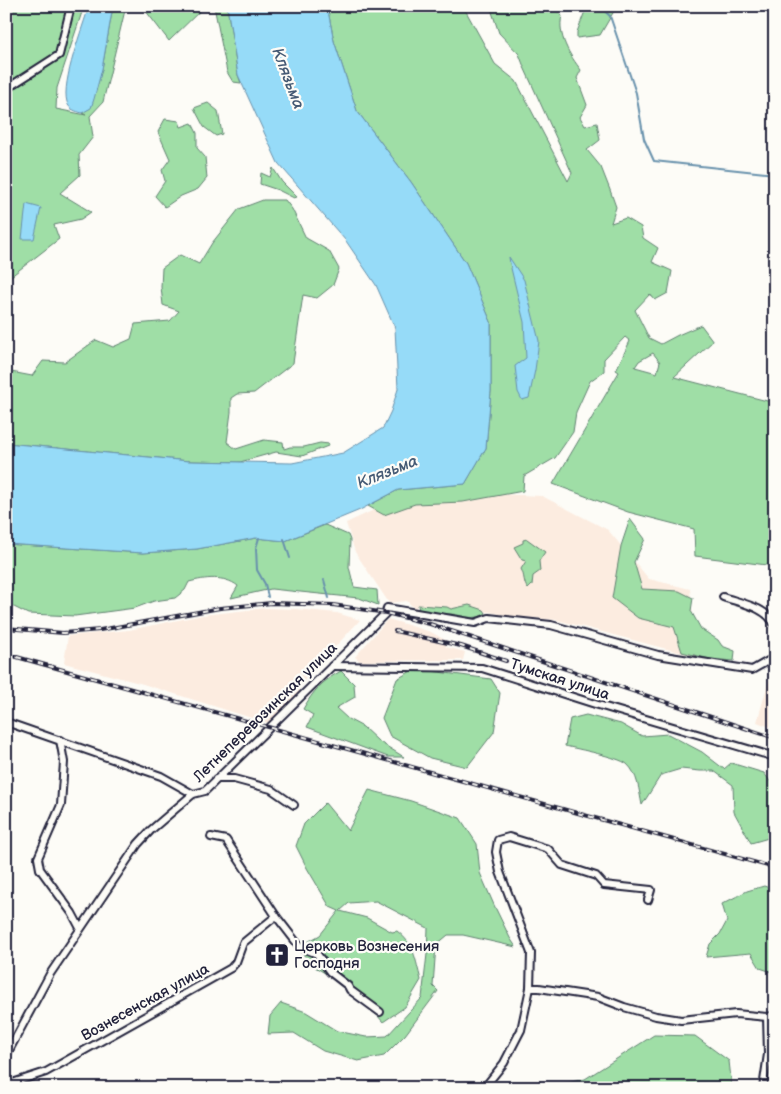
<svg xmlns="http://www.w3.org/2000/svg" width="781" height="1094" font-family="'Balsamiq Sans',sans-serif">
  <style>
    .built { fill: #fcece0 }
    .green { fill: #9fdea6; stroke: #608070; fill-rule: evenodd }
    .water { fill: #96dbf8; stroke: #6891ac }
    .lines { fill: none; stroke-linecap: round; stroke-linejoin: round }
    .stream { stroke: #6891ac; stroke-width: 2 }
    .minor-casing { stroke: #22223b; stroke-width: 10 }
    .minor { stroke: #fdfcf7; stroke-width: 6 }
    .rail-casing { stroke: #22223b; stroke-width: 4 }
    .rail { stroke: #fdfcf7; stroke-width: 2; stroke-dasharray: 5.5; stroke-linecap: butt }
    .labels { text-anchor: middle; stroke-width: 4.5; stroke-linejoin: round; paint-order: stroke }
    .street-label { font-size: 15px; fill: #22223b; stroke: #fdfcf7 }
    .poi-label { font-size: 15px; fill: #22223b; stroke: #fdfcf7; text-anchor: start }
    .water-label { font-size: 16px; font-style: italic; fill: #455a74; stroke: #fdfcf7 }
  </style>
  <rect width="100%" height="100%" fill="#fdfcf7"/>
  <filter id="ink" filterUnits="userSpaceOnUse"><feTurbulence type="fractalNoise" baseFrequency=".02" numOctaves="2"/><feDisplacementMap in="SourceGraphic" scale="10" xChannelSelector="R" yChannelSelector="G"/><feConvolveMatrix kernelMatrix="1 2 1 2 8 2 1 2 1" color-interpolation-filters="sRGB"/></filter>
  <g filter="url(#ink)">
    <g class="built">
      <polygon points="469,493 542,496 608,530 649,579 690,589 697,657 557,620 509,616 490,612 426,609 418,605 415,609 407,601 389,603 355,552 346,523 400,498"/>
      <polygon points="266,608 295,609 337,613 360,620 302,683 299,692 268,723 143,684 64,663 68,636 129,630 203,615"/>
      <polygon points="388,619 431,632 447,641 446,647 465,652 463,660 360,661 355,657"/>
      <polygon points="769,680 775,682 775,729 757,722"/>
    </g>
    <g class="green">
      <polygon points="6,6 84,6 57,88 56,109 86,115 82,113 91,107 102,69 113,6 126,6 103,102 90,116 93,137 79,155 80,175 60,193 91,212 81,219 54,225 59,239 10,277 6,289"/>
      <polygon points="142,6 205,6 169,41"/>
      <polygon points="214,6 227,6 238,75 241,83 233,82 227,72"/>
      <path d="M327,6H463L495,64L516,81L568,181L572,173L524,67L519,54L499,33L490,6H553L562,16C557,35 570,56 581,70L577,78L587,105L580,117L585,126L597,123L600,140L587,150L601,167L610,190L616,207L611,223L626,218L641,227L643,238L658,248L652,262L672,271L668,293L655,300L650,294L635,310L649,338L661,344L678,335L701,325L713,341L674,377L775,403V566L695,556L694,529L628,512L553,484L619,372L616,370L630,341L625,337L604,359V371L590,381L576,412L573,432L555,458L524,476L523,491L463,502L415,504L384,515L368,506L398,490L465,484L486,448L491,391V322L466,263L411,182L357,111L334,41ZM653,353L660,362L657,373L635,367L639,361Z"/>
      <polygon points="587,6 615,6 614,11 600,35 577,38 577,32"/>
      <polygon points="208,103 218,111 222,134 216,136 204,127 194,108"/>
      <polygon points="165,119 179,121 181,127 192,123 197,133 197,148 205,157 207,178 198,189 181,196 165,207 155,196 165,181 162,170 170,159 158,132"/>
      <polygon points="273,168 282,182 297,197 294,198 278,190 260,184 261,173 270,177"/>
      <polygon points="263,200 285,200 292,209 306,238 329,251 339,269 333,285 317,298 303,295 293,363 254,393 237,394 231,398 231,412 227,442 236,449 264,440 283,442 284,449 290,447 304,447 320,443 329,444 328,446 302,456 276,452 240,462 189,461 6,443 6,371 32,376 43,361 65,362 96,340 113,347 131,339 135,324 170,321 179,311 163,305 161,287 162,268 180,255 199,264 212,243 239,209"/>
      <polygon points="630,519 645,539 634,562 642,589 679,591 693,598 691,611 701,629 718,640 722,646 735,651 734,661 710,659 682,652 674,627 638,618 612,598 621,546"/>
      <path d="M325,525L348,535L350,540L349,567L354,587L377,590L378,605L359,598L271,589L231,598L238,586C224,575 205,578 189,582L185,590L175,598L154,601L135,608L75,616L28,614L6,603V544L143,553L197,549L256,538L285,541Z"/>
      <path d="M527,539L545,552L539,561L540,571L533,576L532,585L528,589C523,583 525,576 521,569L526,561L522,560L514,547L523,543V540Z"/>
      <path d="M418,605L447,607L451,609L469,605L484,610L486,613C473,623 460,613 447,614C437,614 428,613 419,612Z"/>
      <polygon points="415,669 491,679 500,693 494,732 467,767 430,758 390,736 382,718 397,679"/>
      <path d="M341,671L354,684L355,697L336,708L348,719L363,727L378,741L404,757H388L307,727L313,715L303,709C314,690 321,682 341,671Z"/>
      <path d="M586,715L621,724L642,736L668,734L702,752L724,769L731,763L764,773L775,788V840L772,837L751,843L734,812L733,785L714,771H700L681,769L661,775L642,805C639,791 638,774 627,764C618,757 578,749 565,746L570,719Z"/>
      <path d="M369,790L411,801L460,818L477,844L480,873L494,905L510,938L516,947L463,935H448L436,945L433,986L438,991L405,1035L384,1056L358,1061L323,1051L294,1033L268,1034L270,1016L281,1003L306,1012L337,1031L366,1037L387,1036L422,998L427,954L428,928L376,901L349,903L340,911L367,918L392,932L397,931C415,945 415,959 421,980L405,1007L383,1022L377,1015L352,996L348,987L315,967L298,949L302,945L320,935L339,911L330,907L307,868L296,846L304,824L325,803L348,831Z"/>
      <polygon points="764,886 775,890 775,973 760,968 751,953 706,957 710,944 720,934 727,921 722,904 747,891"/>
      <polygon points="654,1035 695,1036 729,1061 732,1088 559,1088 562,1084 585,1079"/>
    </g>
    <g class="water">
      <path d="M89,6H113L102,69L94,99L91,108L82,113C76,111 69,110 67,102C61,82 83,27 89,6Z"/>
      <polygon points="227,6 327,6 334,41 357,111 411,182 466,263 491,322 491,391 486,448 465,484 398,490 360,510 285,541 256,538 197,549 143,553 6,544 6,443 189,461 292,463 343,453 383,428 391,411 398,389 395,328 376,285 346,241 278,163 238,75"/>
      <polygon points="26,204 41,208 34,239 22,239"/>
      <polygon points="509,257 524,280 539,341 535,370 529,398 522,400 518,392 515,366 526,358 524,322 510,264"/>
    </g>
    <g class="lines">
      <g class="stream">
        <polyline points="599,6 610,16 636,93 644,139 654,161 775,174"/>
        <polyline points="259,538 256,548 257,570 265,584 268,597"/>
        <polyline points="284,539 290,558"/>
        <polyline points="324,580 329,598"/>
      </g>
      <defs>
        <g id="minor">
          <polyline points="6,89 59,55 71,6"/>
          <path d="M723,597C740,603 768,607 775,626"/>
          <polyline points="332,666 482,668 595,704 775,757"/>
          <polyline points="6,722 161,776 193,794"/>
          <polyline points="60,740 64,762 61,805 38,858 40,869 72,913 80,928"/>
          <polyline points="216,779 234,779 271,789 294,805"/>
          <polyline points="211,837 226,840 276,916 300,947 317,954 330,972 348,986 350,990 380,1012"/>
          <polyline points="530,988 539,988 598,997 624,1007 656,1016 681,1020 736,1014 767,1017 775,1015"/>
          <polyline points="6,1056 50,974 138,844 151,830 193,794 205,791 386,613 387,608 475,623 489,618 551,625 658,655 752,670 775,657"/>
          <polyline points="6,1085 46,1072 231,968 236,962 243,943 276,916"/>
          <polyline points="484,1088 504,1063 521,1030 530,988 531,953 500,872 496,852 498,840 509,837 548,849 562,865 596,876 604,885 651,890 648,900"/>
          <polyline points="763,1088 768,1054 767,1017"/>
        </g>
      </defs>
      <use href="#minor" class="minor-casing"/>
      <use href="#minor" class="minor"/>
      <defs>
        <g id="rail">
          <polyline points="6,628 63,633 100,630 220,608 272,603 333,605 386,613 430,624 775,738"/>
          <polyline points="395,631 461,646 506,661"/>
          <polyline points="6,654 775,868"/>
        </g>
      </defs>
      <use href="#rail" class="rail-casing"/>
      <use href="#rail" class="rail"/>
    </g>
  </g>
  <defs>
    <symbol id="church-square" viewBox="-11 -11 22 22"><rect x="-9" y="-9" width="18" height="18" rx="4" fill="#22223b" stroke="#fdfcf7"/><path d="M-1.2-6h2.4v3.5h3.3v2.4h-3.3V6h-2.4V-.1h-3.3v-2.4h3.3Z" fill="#fff"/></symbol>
  </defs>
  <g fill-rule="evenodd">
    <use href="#church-square" x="263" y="941" width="28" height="28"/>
  </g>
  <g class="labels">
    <g class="street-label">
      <text transform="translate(560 679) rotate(18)" y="5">Тумская улица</text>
      <text transform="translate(265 712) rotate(-44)" y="5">Летнеперевозинская улица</text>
      <text transform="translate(145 1002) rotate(-29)" y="5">Вознесенская улица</text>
    </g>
    <g class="poi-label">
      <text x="294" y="951">Церковь Вознесения<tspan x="294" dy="17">Господня</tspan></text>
    </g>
    <g class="water-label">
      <text transform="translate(289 78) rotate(69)" y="6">Клязьма</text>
      <text transform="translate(387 471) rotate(-22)" y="6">Клязьма</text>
    </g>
  </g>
  <rect width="781" height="1094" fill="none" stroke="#fdfcf7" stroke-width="25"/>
  <rect x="12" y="12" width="756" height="1069" fill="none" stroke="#22223b" stroke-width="2" filter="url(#ink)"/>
</svg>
